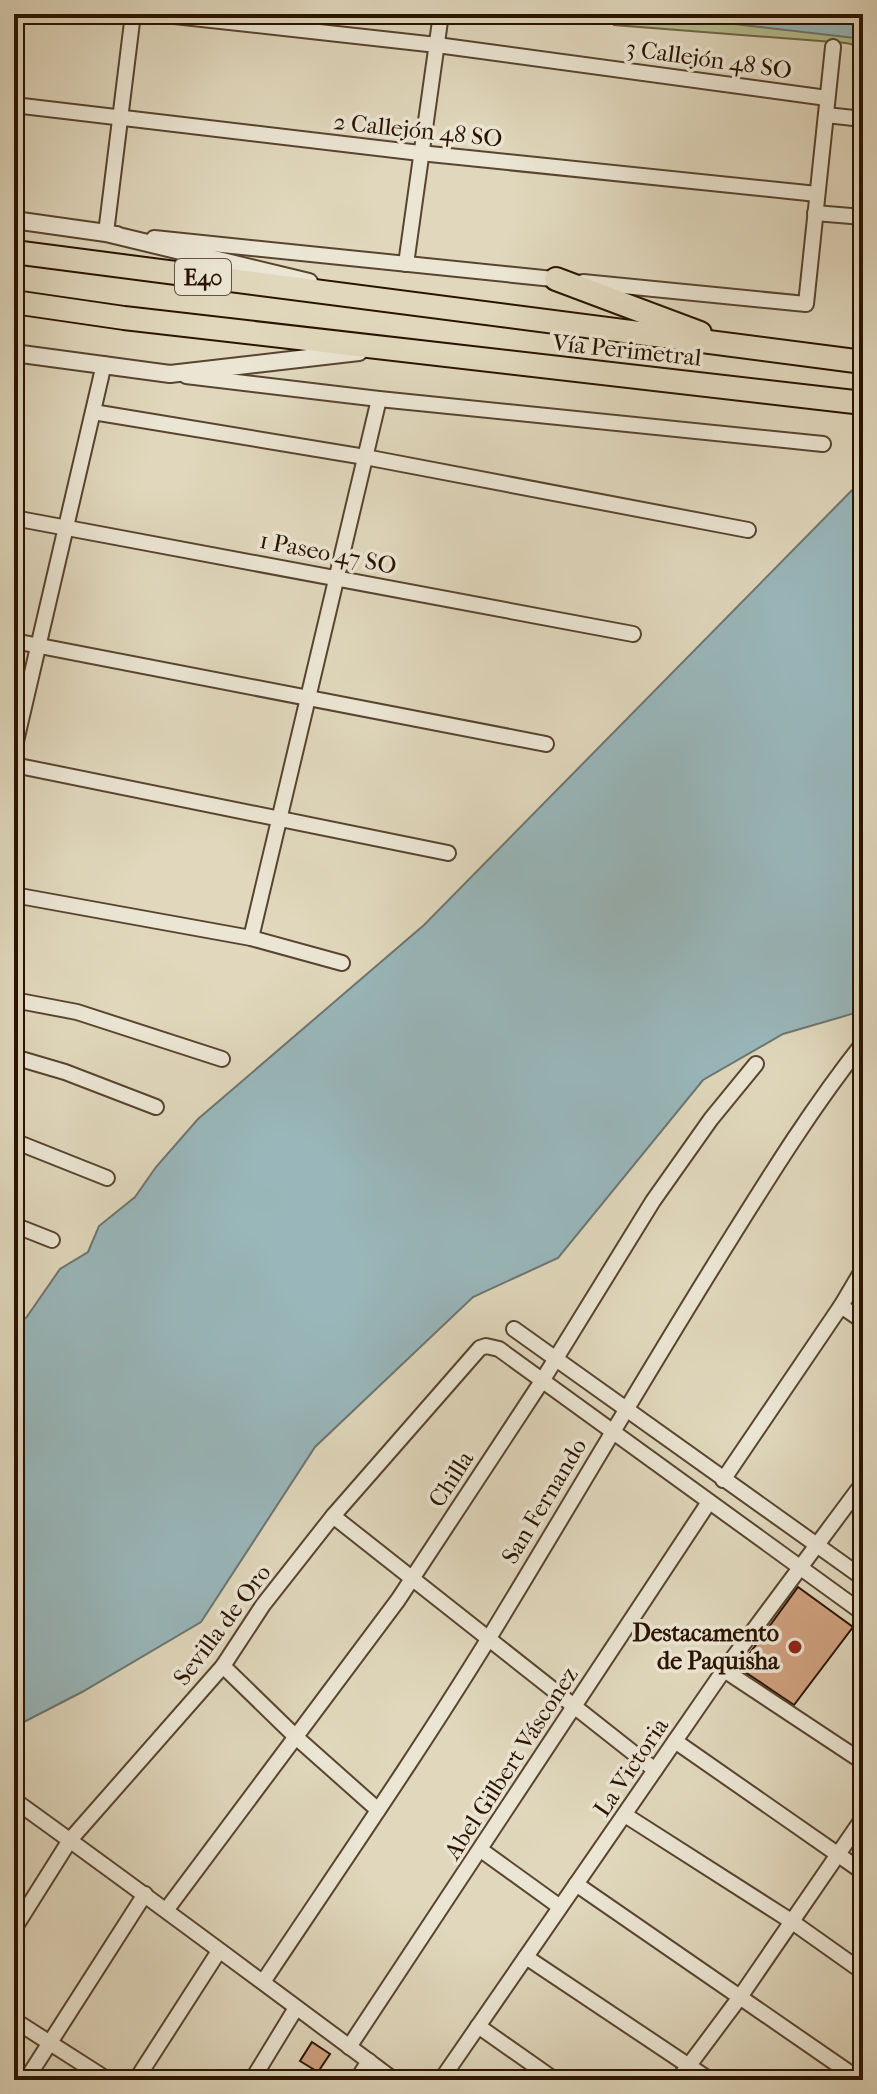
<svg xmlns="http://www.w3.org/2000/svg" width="877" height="2094" font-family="'IM FELL French Canon',serif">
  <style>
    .green { fill: #b5be8f; stroke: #706848; stroke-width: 2 }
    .water { fill: #99b7bb; stroke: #6d7570; stroke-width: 2 }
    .building { fill: #d0a17f; stroke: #2a1300; stroke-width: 2 }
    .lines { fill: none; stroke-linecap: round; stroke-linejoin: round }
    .minor-casing { stroke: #58442f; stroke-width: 18 }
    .tertiary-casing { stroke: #58442f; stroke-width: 20 }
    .trunk-casing { stroke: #2a1300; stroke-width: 26 }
    .minor { stroke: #ebe5d3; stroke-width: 14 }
    .tertiary { stroke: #ebe5d3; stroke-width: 16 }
    .trunk { stroke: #e0d7bc; stroke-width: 22 }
    .poi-dot { fill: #8f2418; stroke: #ebe5d3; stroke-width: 3 }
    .labels { text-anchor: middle; stroke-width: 7; stroke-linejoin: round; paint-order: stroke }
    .shield { fill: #ebe5d3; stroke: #64523f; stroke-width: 2 }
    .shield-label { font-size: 22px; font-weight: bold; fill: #2a1300 }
    .street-label { font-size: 24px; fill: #2a1300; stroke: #ebe5d3 }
    .poi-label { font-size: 24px; font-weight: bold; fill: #2a1300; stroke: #ebe5d3; text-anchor: end }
  </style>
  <rect width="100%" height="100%" fill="#e0d7bc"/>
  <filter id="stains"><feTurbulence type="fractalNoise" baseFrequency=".0025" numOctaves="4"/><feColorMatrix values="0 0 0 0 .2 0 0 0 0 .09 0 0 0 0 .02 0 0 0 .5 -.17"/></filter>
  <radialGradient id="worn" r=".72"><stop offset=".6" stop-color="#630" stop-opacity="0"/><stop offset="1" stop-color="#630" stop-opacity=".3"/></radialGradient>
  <polygon class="green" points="584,14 847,14 863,24 863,47 846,43 614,25 613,19"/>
  <g class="water">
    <polygon points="649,14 863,14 863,39"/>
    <polygon points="863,479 863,1003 855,1013 783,1034 703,1080 558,1258 473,1297 315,1447 201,1622 82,1692 14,1727 14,1322 26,1318 60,1269 88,1252 99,1226 135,1197 156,1167 198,1119 424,925"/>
  </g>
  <g class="building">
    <polygon points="798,1587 853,1627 794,1705 739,1668"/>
    <polygon points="312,2042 330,2054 318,2072 300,2061"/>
  </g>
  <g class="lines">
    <defs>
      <g id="minor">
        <polyline points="156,14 437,45 827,98"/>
        <polyline points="14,105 420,153 817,194"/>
        <polyline points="826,115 863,119"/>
        <polyline points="815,213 863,217"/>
        <polyline points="117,234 106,233 133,14"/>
        <polyline points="154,238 563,280"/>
        <polyline points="406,264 441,14"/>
        <polyline points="583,282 806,304 833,47"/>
        <polyline points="186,376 379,399 823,444"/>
        <polyline points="93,412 365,457 748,530"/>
        <polyline points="14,518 633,634"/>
        <polyline points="14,641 546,744"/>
        <polyline points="14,750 104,364"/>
        <polyline points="14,765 448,853"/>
        <polyline points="14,895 251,938 342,963"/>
        <polyline points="251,938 379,399"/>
        <polyline points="14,1000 77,1012 222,1059"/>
        <polyline points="14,1057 65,1072 156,1107"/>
        <polyline points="14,1141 107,1178"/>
        <polyline points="14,1225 52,1240"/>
        <polyline points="841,1306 863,1321"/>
        <polyline points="514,1329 863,1578"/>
        <polyline points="723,1480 841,1306 863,1269"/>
        <polyline points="333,1516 655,1770"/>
        <polyline points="223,1666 297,1738 378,1810"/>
        <polyline points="724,1670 863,1762"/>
        <polyline points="675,1741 863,1872"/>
        <path d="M14,1800C142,1892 268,1986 394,2080"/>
        <polyline points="625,1815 791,1921 863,1972"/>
        <polyline points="481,1850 560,1907"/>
        <polyline points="576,1884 860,2080"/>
        <polyline points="167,1909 398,1600 542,1381 653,1201 711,1119 756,1064"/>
        <polyline points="14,1929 70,1840 223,1666 263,1605 333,1516 480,1348 486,1346 499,1349 863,1613"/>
        <polyline points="526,1957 710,2080"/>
        <path d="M263,1982C339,1868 417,1755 489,1638C567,1510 642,1381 721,1254C766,1182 810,1110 863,1043"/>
        <polyline points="14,2020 108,2080"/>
        <polyline points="478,2026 555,2080"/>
        <polyline points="349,2047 709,1502"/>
        <polyline points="26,2080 145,1894"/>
        <polyline points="136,2080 219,1951"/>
        <polyline points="252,2080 296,2008"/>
        <polyline points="357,2080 369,2061"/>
        <polyline points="441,2080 724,1670 863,1483"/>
        <polyline points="678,2080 740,1997 863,1818"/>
      </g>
      <g id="tertiary">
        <polyline points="14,220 106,233 309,282"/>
        <polyline points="14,353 170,374 359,352"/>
      </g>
      <g id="trunk">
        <polyline points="14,252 863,362"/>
        <polyline points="556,279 700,333"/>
        <polyline points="14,302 124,318 863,403"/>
      </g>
    </defs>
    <use href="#minor" class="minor-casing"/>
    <use href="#tertiary" class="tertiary-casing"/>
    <use href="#trunk" class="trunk-casing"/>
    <use href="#minor" class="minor"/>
    <use href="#tertiary" class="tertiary"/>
    <use href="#trunk" class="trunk"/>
  </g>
  <circle class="poi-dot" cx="795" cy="1647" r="8"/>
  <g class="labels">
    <rect class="shield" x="175" y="259" width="56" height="36" rx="6"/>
    <g class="shield-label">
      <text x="203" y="285">E40</text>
    </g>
    <g class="street-label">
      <text transform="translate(709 59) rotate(8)" y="8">3 Callejón 48 SO</text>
      <text transform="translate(418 130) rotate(6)" y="8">2 Callejón 48 SO</text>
      <text transform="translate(627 350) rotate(6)" y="8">Vía Perimetral</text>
      <text transform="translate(328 553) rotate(11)" y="8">1 Paseo 47 SO</text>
      <text transform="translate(451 1479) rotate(-57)" y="8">Chilla</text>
      <text transform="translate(544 1501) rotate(-59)" y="8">San Fernando</text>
      <text transform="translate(222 1625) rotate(-53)" y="8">Sevilla de Oro</text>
      <text transform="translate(511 1763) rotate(-57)" y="8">Abel Gilbert Vásconez</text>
      <text transform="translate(631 1767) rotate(-56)" y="8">La Victoria</text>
    </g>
    <g class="poi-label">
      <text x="779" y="1641">Destacamento<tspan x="779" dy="28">de Paquisha</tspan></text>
    </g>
  </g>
  <rect width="877" height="2094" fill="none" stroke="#e0d7bc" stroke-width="48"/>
  <rect x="16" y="16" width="845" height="2062" fill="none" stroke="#2a1300" stroke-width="4"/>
  <rect x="24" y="24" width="829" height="2046" fill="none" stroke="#2a1300" stroke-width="2"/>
  <rect width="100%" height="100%" filter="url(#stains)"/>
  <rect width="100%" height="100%" fill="url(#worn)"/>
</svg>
